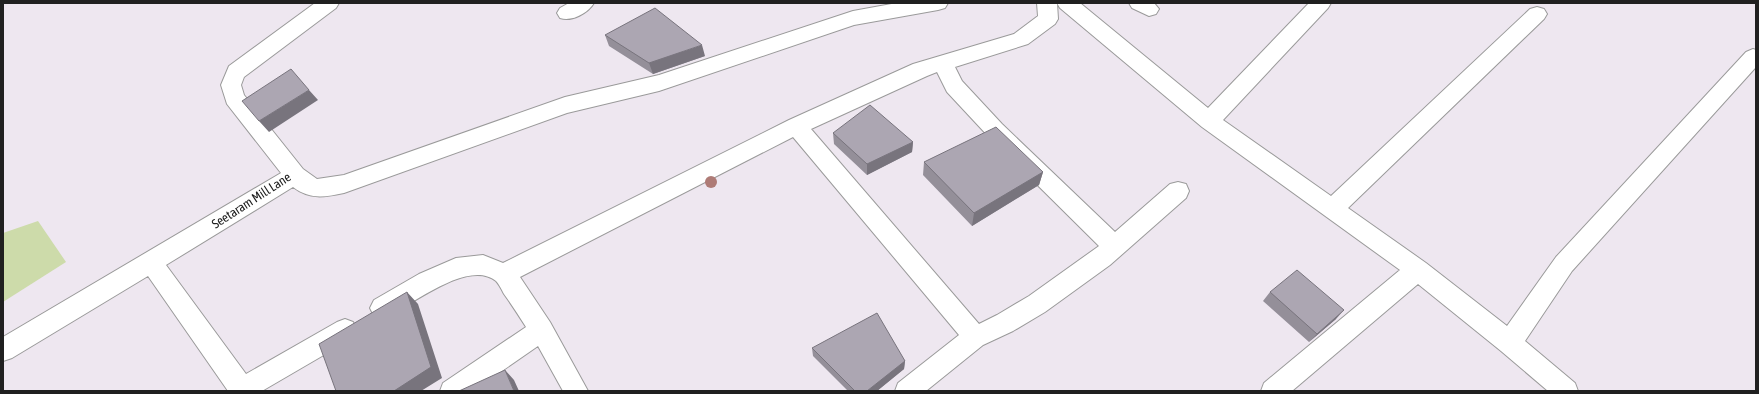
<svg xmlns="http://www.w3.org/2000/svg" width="1759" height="394" viewBox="0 0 1759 394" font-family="'Asap Condensed',sans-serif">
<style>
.water{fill:#cddbaa}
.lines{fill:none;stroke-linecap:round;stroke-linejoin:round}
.minor-casing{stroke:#9a9a9a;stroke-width:2}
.minor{fill:#fff;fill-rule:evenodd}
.tree{fill:#ae7b76}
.wall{fill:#948f99}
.shaded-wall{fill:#78747d}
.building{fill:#aca6b2;stroke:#78747d}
.labels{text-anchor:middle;stroke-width:3;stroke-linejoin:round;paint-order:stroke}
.street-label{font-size:13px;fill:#202020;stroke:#fff}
</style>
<rect width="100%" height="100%" fill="#eee7f0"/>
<path class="water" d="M38 221 66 262 3 302V233Z"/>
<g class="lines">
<g class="minor-casing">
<path id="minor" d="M315 3H339L336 8 244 77 241 85 244 95 303 169 317 179 344 175 565 97 659 75 853 11 897 3H948L945 8 938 10 854 25 659 91 567 113 344 193C325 197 310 200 293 187L166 265 246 374 337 322 345 319 353 322 357 330 353 338 262 391H228L148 276 12 358 3 361V337L281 173 227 104 221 85 229 66Z
M569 3H594C588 13 572 22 560 18L557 13 560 8Z
M1037 3H1057L1058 19 1055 24 1028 44 955 67 962 81 1002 124 1115 232 1170 184 1178 182 1186 184 1189 191 1186 198 1110 265 1045 312 1013 331 983 345 926 391H895L898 383 959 335 793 137 520 277 550 322 588 391H563L538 346 473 391H440L443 383 526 327C519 316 512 305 504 294 502 290 499 284 496 281 467 258 409 308 382 319L374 316 370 308 374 300 419 274 456 258 483 255 503 263 789 120 913 64 1014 34 1038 16ZM937 72 947 92 988 136 1099 246 1029 296 997 315 979 324 811 129 927 76Z
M1057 3H1080L1208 108 1309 3H1331L1328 8 1223 120 1331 196 1530 9 1537 7 1544 9 1547 14 1544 19 1348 208 1426 263 1507 326 1556 257 1746 52 1753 49 1756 50V67L1572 271 1525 341 1575 383 1578 391H1548L1501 351 1418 284 1292 391H1261L1264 383 1400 270 1202 127 1060 8Z
M1129 3H1154L1159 9 1156 14 1149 16 1132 8Z"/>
</g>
<use href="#minor" class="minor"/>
</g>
<circle class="tree" cx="711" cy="182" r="6"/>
<path class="wall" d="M605 35 705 56 653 74 609 46Z
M833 133 913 142 912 152 867 175 834 144Z
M924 162 1043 172 1039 185 972 226 923 175Z
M1270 292 1336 319 1309 342 1263 301Z
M812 348 905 361 904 369 877 391H848L813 356Z"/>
<path class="shaded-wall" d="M702 45 705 56 653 74 649 63Z
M309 90 318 100 269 132 259 121Z
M913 142 912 152 867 175V164Z
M1043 172 1039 185 972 226 974 213Z
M407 292 418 304 442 378 421 391H394Z
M1344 310 1336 319 1309 342 1317 334Z
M905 361 904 369 877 391H867Z
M505 370 514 380 519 391H514Z"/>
<path class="building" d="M655 8 702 45 649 63 605 35Z
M291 69 309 90 259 121 242 101Z
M870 105 913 142 867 164 833 133Z
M996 127 1043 172 974 213 924 162Z
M1297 270 1344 310 1317 334 1270 292Z
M407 292 431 367 394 391H336L319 344Z
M877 313 905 361 867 391H855L812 348Z
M505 370 514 391H459Z"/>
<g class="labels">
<g class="street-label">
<text transform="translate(251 200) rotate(-33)" y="5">Seetaram Mill Lane</text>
</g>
</g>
<rect width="1759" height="394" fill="none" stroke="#202020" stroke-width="8"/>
</svg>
